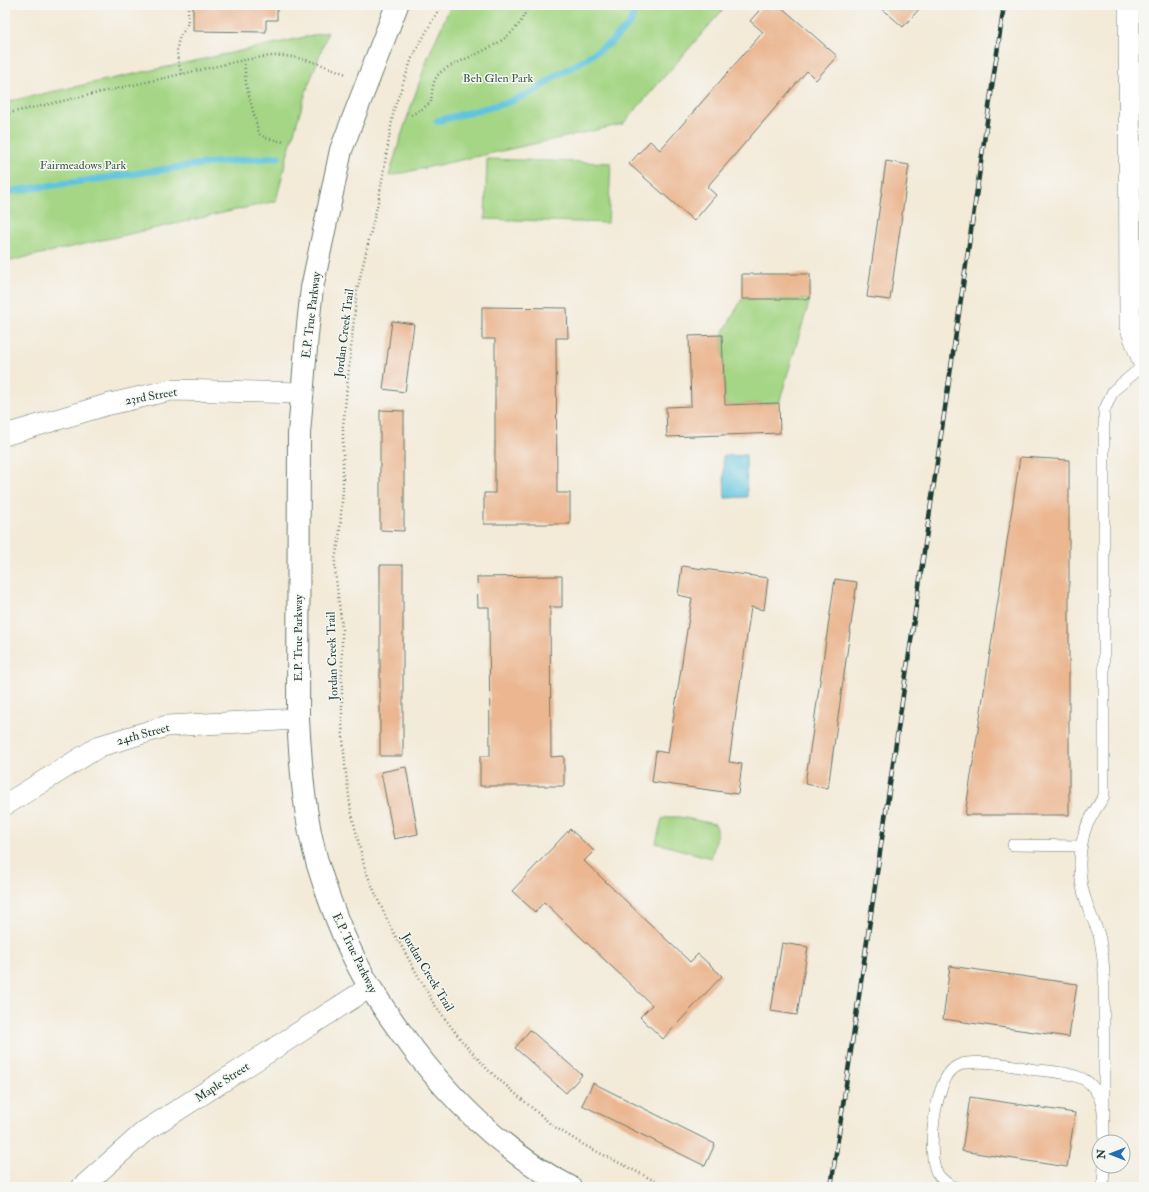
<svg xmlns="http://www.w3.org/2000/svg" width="1149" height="1192" viewBox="0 0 1149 1192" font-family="'IM FELL Double Pica',serif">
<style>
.green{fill:#a5d685;stroke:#628a5c}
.water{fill:#60c4de;stroke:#408089}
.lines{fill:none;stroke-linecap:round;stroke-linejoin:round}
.stream{stroke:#60c4de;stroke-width:7}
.building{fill:#ebb690}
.service-casing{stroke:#697a6d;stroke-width:12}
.minor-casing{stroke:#697a6d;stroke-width:22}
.secondary-casing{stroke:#697a6d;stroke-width:24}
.path{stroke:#697a6d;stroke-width:2.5;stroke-dasharray:1 3;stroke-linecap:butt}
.service{stroke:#fff;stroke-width:11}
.minor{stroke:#fff;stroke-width:21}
.secondary{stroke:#fff;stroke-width:22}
.rail-casing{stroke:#1f3d34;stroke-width:4.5}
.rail{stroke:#f6f6f2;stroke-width:3;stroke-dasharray:9;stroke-linecap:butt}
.labels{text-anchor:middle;stroke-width:3;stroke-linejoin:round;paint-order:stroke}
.park-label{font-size:12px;fill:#3a5c44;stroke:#f6f6f2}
.street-label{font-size:12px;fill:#1f3d34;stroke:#f6f6f2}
</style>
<rect width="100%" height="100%" fill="#f6f6f2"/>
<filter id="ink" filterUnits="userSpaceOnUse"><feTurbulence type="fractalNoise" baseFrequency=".025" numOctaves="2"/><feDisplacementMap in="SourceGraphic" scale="8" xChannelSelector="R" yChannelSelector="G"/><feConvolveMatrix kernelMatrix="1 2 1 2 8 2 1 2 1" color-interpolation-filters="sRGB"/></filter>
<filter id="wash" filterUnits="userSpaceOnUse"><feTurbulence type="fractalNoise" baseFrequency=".012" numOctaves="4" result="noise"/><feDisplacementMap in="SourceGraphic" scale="16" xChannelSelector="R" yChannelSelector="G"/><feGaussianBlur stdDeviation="0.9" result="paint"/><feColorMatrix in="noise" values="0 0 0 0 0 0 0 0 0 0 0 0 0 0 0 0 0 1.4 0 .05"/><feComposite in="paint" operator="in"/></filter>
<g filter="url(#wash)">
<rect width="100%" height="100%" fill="#f3ead8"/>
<path class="green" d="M451 5H727L623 124 389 176 401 136 428 57Z
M328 32 306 92 287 156 276 201 5 262V102Z
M487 159 611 163 608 223 485 219Z
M742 299H810L779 403 725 405 722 335Z
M669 817H679L715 824C721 832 713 849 711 858L656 843 662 819Z"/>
<path class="water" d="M746 455 747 497 725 498 723 456Z"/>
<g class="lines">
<path class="stream" d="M437 121 506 103 537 90 555 76 579 63 610 43 630 24 636 5
M5 192 203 164 278 157"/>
</g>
<g id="blocks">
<path class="building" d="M193 5H277V20H266V32L193 31Z
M764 5H779L837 56 816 80 807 71 707 187 716 195 694 221 629 164 650 141 660 150 763 32 750 21Z
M878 5H919L921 7 903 27Z
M886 161 909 165 890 300 867 297Z
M742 274H810V299H742Z
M482 307 567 308 568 338H556L557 493H570V524H484V493H495V339H482Z
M392 321 414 324 405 392 383 389Z
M722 335 725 405 779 403 780 433 667 437 666 407 691 406 689 336Z
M380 410 404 411V531L380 530Z
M1020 457 1069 460V815H965Z
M380 565H403V756H380Z
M682 566 768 578 764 610 751 607 729 762 742 764 738 794 652 782 656 751 668 753 692 598 678 595Z
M562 576V607H550L551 757 564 756V786H480V756H490L489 607H478L477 577Z
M835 579 857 582 828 788 805 784Z
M406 767 418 834 394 839 381 772Z
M570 829 594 851 584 861 690 962 698 954 722 976 663 1039 640 1017 652 1005 544 902 535 912 512 891Z
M782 943 808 947 797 1015 771 1011Z
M950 966 1077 984 1069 1037 943 1019Z
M530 1030 582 1075 566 1093 515 1048Z
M593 1083 715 1144 705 1166 582 1105Z
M970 1097 1075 1113 1067 1167 962 1151Z"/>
</g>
</g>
<g filter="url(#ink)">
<use href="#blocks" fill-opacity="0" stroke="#697a6d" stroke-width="1"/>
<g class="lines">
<g class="service-casing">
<path id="service" d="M1013 845 1082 846
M1104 1115V972C1103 959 1102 948 1099 935 1096 925 1090 915 1087 904 1079 882 1078 857 1084 834 1086 823 1098 806 1104 796V411L1113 391 1144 365
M955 1187C949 1186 940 1178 937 1173 926 1153 935 1083 953 1069 956 1066 963 1063 967 1063 990 1060 1014 1066 1036 1070 1050 1071 1065 1072 1078 1077 1082 1078 1088 1082 1091 1085 1106 1100 1104 1122 1104 1142
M1103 1187 1104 1166"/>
</g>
<g class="minor-casing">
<path id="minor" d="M1129 5 1130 326 1144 364
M5 435 106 405 171 390 303 393
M5 805 100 746 167 726 298 719
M82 1187 145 1131 370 987"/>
</g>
<g class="secondary-casing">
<path id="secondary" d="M397 5 341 150 312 288 307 335 299 434 298 719C301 768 304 818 318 865 331 907 347 950 370 987 380 1003 391 1019 402 1034 447 1096 502 1152 570 1187"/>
</g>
<path class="path" d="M441 5 412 58 394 109 379 198 357 290 353 328 343 427V489L339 540 335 559V571L342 628V723L345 766 351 811 365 869 379 902 390 926 434 1004 462 1041 488 1070 553 1126 584 1145 667 1187
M244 60 246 84 259 134 266 138 284 142
M182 74C178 63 175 50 179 39 180 35 184 31 186 28 189 21 188 12 188 5
M5 114 244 60C257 58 271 55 284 56 306 58 326 66 346 74
M411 115 422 109 431 102C432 94 432 82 438 75 443 69 452 65 459 62 487 49 519 38 528 5"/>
<use href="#service" class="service"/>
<use href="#minor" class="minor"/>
<use href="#secondary" class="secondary"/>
<g class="rail-casing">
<path id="rail" d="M831 1187 1004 5"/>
</g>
<use href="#rail" class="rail"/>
</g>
</g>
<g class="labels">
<g class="park-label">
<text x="498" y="82">Beh Glen Park</text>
<text x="83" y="169">Fairmeadows Park</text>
</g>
<g class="street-label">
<text transform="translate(311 315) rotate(-83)" y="4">E.P. True Parkway</text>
<text transform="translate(344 333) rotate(-83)" y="4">Jordan Creek Trail</text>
<text transform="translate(151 396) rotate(-10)" y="4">23rd Street</text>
<text transform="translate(298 638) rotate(-90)" y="4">E.P. True Parkway</text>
<text transform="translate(332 656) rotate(-92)" y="4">Jordan Creek Trail</text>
<text transform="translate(143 734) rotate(-15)" y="4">24th Street</text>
<text transform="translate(355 953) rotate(64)" y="4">E.P. True Parkway</text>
<text transform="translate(428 972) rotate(59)" y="4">Jordan Creek Trail</text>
<text transform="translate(222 1082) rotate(-33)" y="4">Maple Street</text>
</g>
</g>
<rect width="1149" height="1192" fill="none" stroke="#f6f6f2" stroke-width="20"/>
<g transform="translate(1111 1154) rotate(270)"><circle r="19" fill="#f6f6f2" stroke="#a0aca6"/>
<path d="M0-3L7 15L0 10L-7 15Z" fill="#1f6fb2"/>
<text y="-6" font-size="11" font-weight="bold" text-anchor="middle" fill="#1f3d34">N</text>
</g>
</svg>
